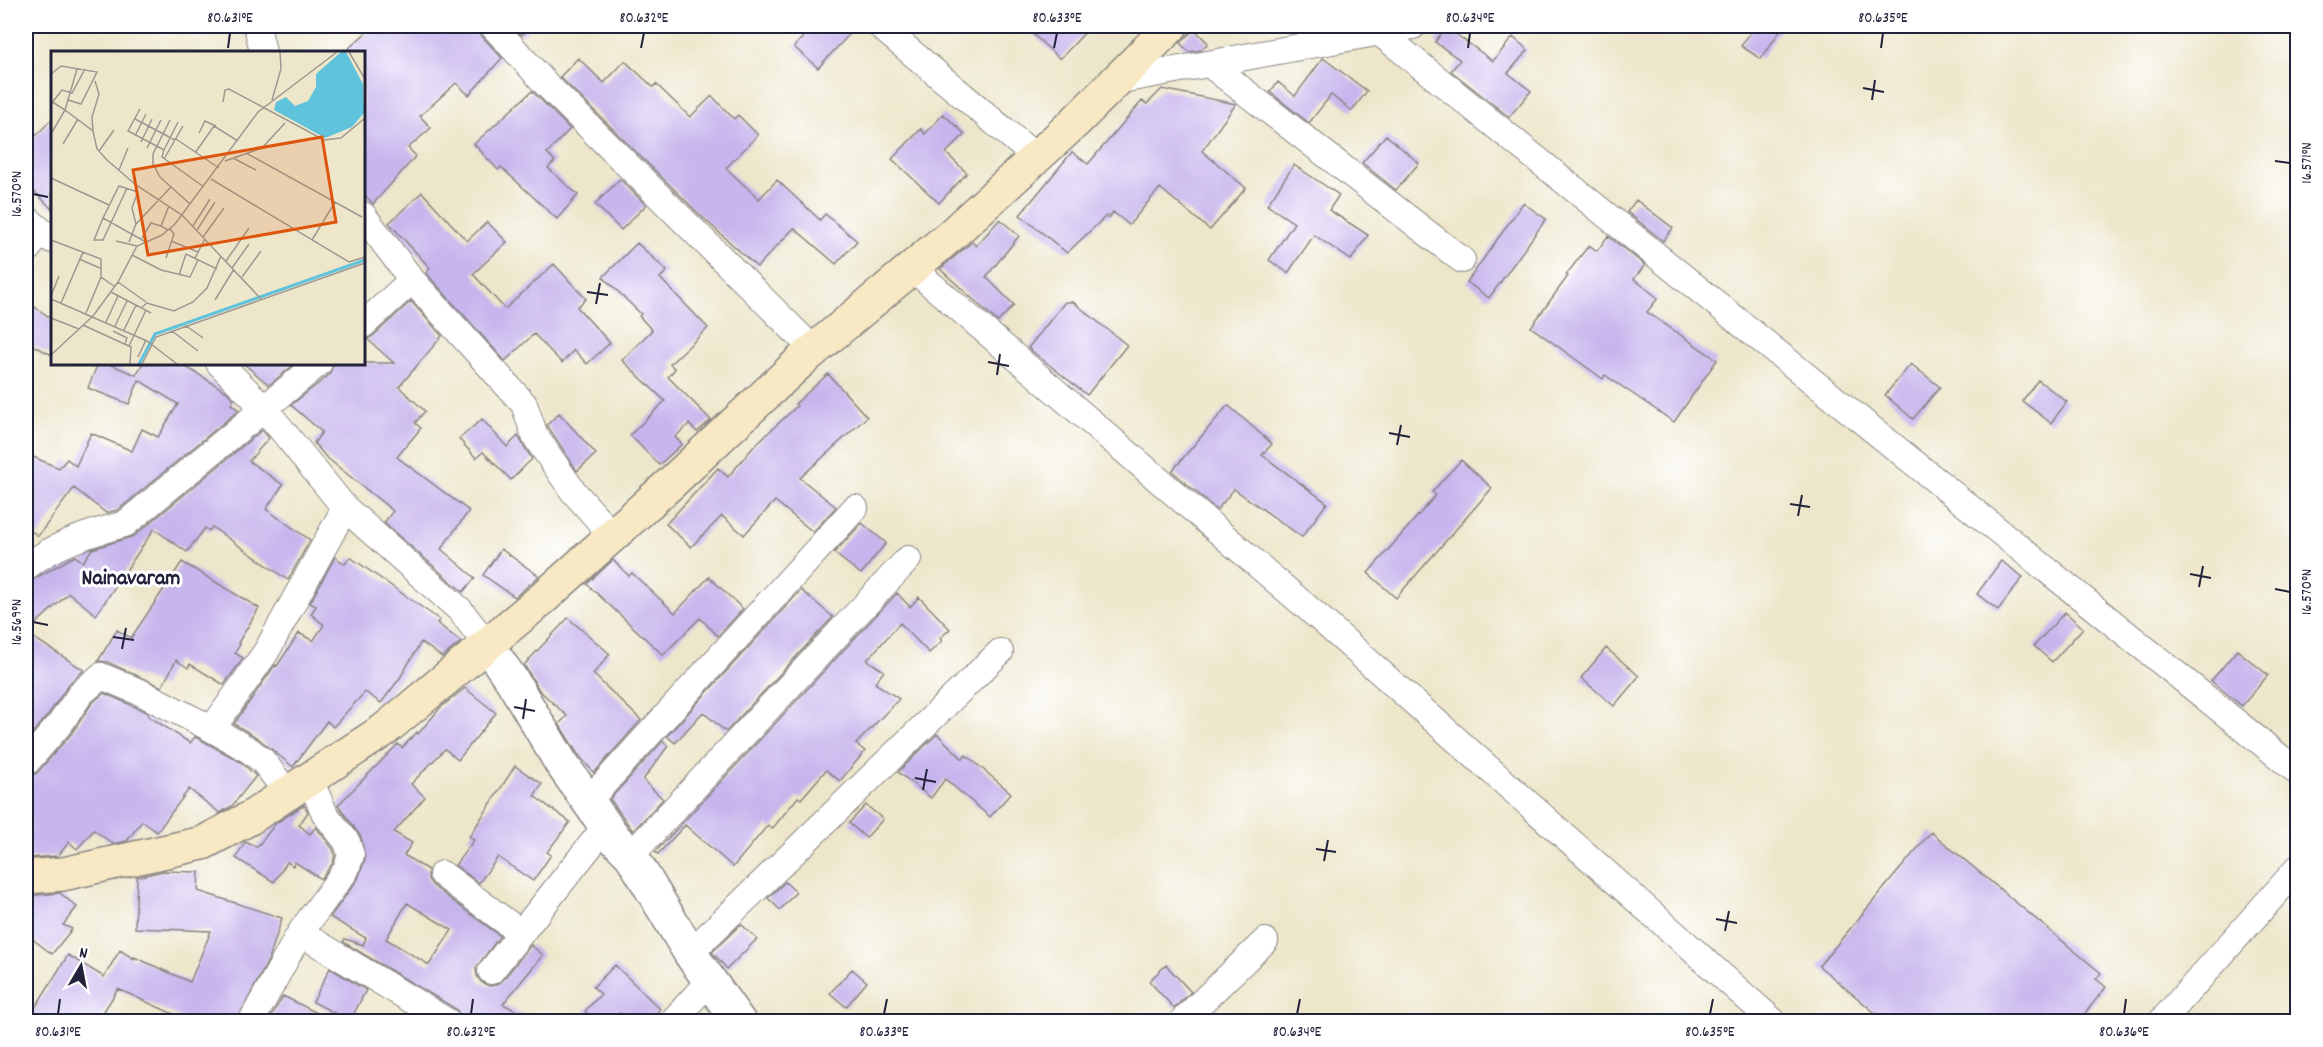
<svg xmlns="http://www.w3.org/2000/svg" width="2323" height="1047" viewBox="0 0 2323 1047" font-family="Dekko,sans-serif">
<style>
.building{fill:#c7b5ed;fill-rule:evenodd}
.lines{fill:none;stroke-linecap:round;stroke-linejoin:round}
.minor-casing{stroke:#888482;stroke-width:28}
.tertiary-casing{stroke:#888482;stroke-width:36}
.secondary-casing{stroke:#888482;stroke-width:36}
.minor{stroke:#fff;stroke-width:26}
.tertiary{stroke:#fff;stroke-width:33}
.secondary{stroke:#f8e8c3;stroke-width:33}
.ticks{fill:none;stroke:#22223b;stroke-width:2}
.labels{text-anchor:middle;stroke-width:6;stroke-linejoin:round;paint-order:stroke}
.quarter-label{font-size:22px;font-weight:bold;fill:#22223b;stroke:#fff}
.inset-river{fill:none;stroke:#5fc3dc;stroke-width:3}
.inset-road{fill:none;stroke:#9c9891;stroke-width:1.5}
.view{fill:#de560e;fill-opacity:0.15;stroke:#de560e;stroke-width:3}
.inset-edge{fill:none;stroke:#22223b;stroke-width:3}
.neatline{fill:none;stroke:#22223b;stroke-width:2}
.ticks-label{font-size:15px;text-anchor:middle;fill:#22223b}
</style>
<rect width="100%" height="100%" fill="#fff"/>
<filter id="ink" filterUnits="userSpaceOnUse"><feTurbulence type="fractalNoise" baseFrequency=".0167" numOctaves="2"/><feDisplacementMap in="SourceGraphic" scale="12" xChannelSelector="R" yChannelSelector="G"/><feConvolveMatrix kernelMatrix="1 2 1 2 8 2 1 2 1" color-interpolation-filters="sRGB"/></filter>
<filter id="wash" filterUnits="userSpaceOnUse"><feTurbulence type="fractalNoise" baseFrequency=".008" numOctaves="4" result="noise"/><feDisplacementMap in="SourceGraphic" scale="24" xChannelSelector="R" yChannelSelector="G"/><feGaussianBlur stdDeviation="1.35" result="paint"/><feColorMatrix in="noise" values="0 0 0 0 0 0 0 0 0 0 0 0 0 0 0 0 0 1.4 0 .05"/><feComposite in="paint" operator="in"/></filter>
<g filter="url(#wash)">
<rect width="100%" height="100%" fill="#ede6ca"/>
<g id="blocks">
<path class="building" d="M373 26H478L482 36 502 58 469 95 456 83 420 116 431 128 408 148 416 156 373 204 363 193V52H345Z
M513 26H533L522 35Z
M813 26H857L818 68 794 47Z
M1024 26H1091L1060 59Z
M1755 26H1783L1761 59 1741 46Z
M1446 27 1493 61 1513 37 1528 50 1508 73 1531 91 1509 117 1451 71 1460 60 1435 42Z
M1194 29 1208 43 1201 50 1189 52 1180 43Z
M578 58 604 83 625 61 653 87 656 84 690 117 712 96 734 119 738 115 758 135 726 168 759 199 777 180 820 220 825 214 857 241 836 264 794 228 757 267 700 215 560 77Z
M1323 58 1367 91 1352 111 1331 95 1309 123 1270 92 1278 82 1295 96Z
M1162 89 1236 104 1202 151 1246 188 1210 230 1160 188 1129 225 1113 212 1109 218 1106 216 1067 253 1020 215 1072 152 1088 164 1142 101 1147 104Z
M532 91 570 129 547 153 555 161 548 168 578 195 557 219 501 167 498 170 474 144Z
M943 114 965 134 946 153 967 173 939 203 892 159 921 129 925 134Z
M52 119V209L26 183V146Z
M1386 135 1419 163 1396 190 1362 163Z
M1294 165 1339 195 1329 210 1368 235 1351 260 1314 235 1288 273 1269 260 1294 223 1267 205Z
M620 179 646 205 621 230 595 204Z
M422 192 467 241 487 222 507 242 473 274 505 309 554 264 586 299 577 307 610 343 587 364 574 350 562 363 534 334 505 361 426 273 430 268 389 223Z
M1636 200 1673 228 1663 241 1627 212Z
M1523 203 1546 219 1489 298 1467 282Z
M1000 219 1019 236 986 277 1014 305 998 322 940 269 972 242 976 246Z
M1608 236 1645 265 1634 279 1658 298 1647 312 1717 360 1674 422 1605 375 1603 379 1531 327 1568 276 1566 275 1589 245 1597 251Z
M637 243 667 271 660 278 708 328 670 364 675 369 668 377 711 420 697 432 689 424 675 437 682 444 659 465 630 435 665 401 622 360 652 330 639 316 641 314 603 277Z
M26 301 52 319V355L26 342Z
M411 301 442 336 399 387 425 411 415 423 421 428 397 457 469 511 441 549 475 578 463 592 384 523 393 511 326 457 314 443 322 432 291 405 329 375 334 363H394L367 339 373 336Z
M1065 302H1073L1127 345 1087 395 1028 348Z
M98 363H107L136 375 143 363H180L227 392 234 399 231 404 239 410 118 510 106 513 74 488 38 536 26 527V454L59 468 67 459 76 466 91 433 132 451 142 429 158 437 178 404 139 380 129 404 88 388Z
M243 363H296L269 385Z
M1911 364 1940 387 1913 419 1885 395Z
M828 374 867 417 800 478 836 507 813 532 775 501 744 535 722 516 691 547 666 524 718 468 728 477 755 445 797 406 795 404Z
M2038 380 2067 402 2051 423 2022 401Z
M1228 405 1272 444 1262 455 1327 503 1302 537 1234 489 1217 510 1172 471Z
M559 413 596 454 577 471 547 425Z
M482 419 507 447 518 436 532 459 511 480 483 452 476 458 459 439Z
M262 430 269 438 249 461 283 485 266 509 310 540 288 580 212 527 209 531 205 528 187 552 154 529 96 615 69 593 26 633 84 670 69 684 48 715 26 741V582L34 579 75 556 83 562 92 549 134 536Z
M1461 460 1492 488 1396 598 1368 573 1436 495 1432 492Z
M862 523 886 543 861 574 834 553Z
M501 549 539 576 515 597 483 575Z
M335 557 345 564 350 557 440 620 437 623 461 642 442 657 421 642 400 678 381 703 365 692 333 727 327 721 293 767 258 738 234 724 275 665 277 666 299 633 313 641 324 625 311 614 316 606 310 603Z
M613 560 629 576 632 573 675 613 709 577 743 609 718 636 700 618 663 655 587 584Z
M2001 561 2023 577 1998 610 1977 594Z
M182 562 259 608 238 643 240 644 235 653 243 658 224 685 190 664 188 668 176 660 162 687 107 662 98 661 117 630 131 638Z
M801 590 833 617 726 732 703 712 675 743 667 736Z
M897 593 910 607 919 597 950 629 940 638 942 641 929 653 900 623 867 660 884 671 875 683 899 699 856 744 865 751 840 781 826 770 801 799 798 797 772 829 768 825 733 867 685 825 658 854 655 852Z
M2065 612 2083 628 2052 662 2034 646Z
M568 618 610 654 593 674 641 720 594 773 577 753 559 724 567 716 539 690 524 665Z
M1606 648 1639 676 1614 706 1581 678Z
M2237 650 2268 675 2242 706 2211 681Z
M465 688 496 713 458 760 445 749 411 784 425 797 394 832 412 843 404 855 428 870V879L433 886 500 936 476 968 477 976 481 982 489 986 496 985 502 981 531 945 543 955 503 1004 537 1022H468L462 1019 456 1009 343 942 345 939 363 945 366 938 330 917 358 879 365 859 361 837 338 805 398 744 402 748 417 732 418 734 440 708ZM407 903 452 930 429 965 386 939Z
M104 693 149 713 148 716 190 743 195 737 205 742 241 762 256 776 232 806 220 813 189 789 157 832 142 821 127 841 113 844 94 830 77 849 69 842 58 856 28 858 26 856V778L37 773 71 734 92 703Z
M937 734 963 759 966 755 1011 793 990 817 945 779 931 798 898 772Z
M663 741 668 746 643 780 663 799 633 831 610 799Z
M515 766 542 784 534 796 570 822 547 852 551 855 533 881 498 857 479 883 455 865 474 840 469 837Z
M304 805 308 812 299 825 310 834 316 827 333 849 335 855 333 863 321 879 295 862 293 866 287 862 274 882 236 858 245 842 257 847 276 823Z
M866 805 883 819 866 838 849 823Z
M1931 832 2101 973 2096 979 2106 987 2078 1022H1886L1819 966Z
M163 871 199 872 198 891 282 918 269 959 236 1022H191L118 989 97 1022H26L68 955 104 977 120 950 134 959V957L190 982 211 931 135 928 137 877Z
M785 882 796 892 780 910 768 898Z
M60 893 77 907 63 925 72 929 52 954 26 934V899L28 896Z
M741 924 757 939 727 969 712 952Z
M615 965 660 1009 648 1022H629L620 1013 612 1022H597L585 1011 601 994 593 987Z
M1166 965 1191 992 1174 1008 1149 981Z
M330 968 366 990 350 1021 313 1002Z
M852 969 867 982 846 1007 830 993Z
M283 996 335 1022H268Z"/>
</g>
</g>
<g filter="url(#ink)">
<use href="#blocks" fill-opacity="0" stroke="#888482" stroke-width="1.5"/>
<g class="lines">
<g class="minor-casing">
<path id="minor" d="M257 26 263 52
M493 26 545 83 814 350
M880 26 1037 158
M1379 32 2298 772
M1209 64 1462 260
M1116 81 1413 26
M363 215 412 280 524 404 535 436 573 491 613 536
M26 218 52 240
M26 251 41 232
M912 268 1317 616 1774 1022
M363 325 412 280
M219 363 264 408 345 508 460 610 487 645
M26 567C55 544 90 533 125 524L319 363
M26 763 60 724 81 693 101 676 142 693 212 729
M288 794 263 761 249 750 212 729 266 652 345 508
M589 800 855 508
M631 855 908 559
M442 874 521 933
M300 933 448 1022
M690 953 1000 652
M491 971 606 826
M251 1022 300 933 346 870 351 855 347 842 325 814 310 780
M672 1022 710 980
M1181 1022 1265 941
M2161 1022 2298 868"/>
</g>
<g class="tertiary-casing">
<path id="tertiary" d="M487 645 513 682 561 763 615 839 631 855 690 953 739 1022"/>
</g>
<g class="secondary-casing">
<path id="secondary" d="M26 877 63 874 203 843 250 818 384 730 542 599 671 483 801 361 950 236 1074 123 1171 26"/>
</g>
<use href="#minor" class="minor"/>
<use href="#tertiary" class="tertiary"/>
<use href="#secondary" class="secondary"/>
</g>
</g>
<path class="ticks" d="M228 48 230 33M641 48 644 33M1054 48 1057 33M1468 48 1470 33M1881 48 1883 33M1863 88 1884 92M1872 100 1875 80M2275 161 2290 163M33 194 48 197M587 292 608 295M596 304 600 283M988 362 1009 366M997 375 1000 354M1389 433 1410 437M1397 445 1401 425M1790 504 1810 507M1798 516 1802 495M2190 574 2211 578M2199 587 2203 566M2275 589 2290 592M33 622 48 625M113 637 134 640M122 649 126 628M514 707 535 711M523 719 526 699M915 778 936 782M923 790 927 769M1316 849 1336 852M1324 861 1328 840M1716 919 1737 923M1725 931 1729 911M58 1014 60 999M471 1014 473 999M884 1014 887 999M1297 1014 1300 999M1710 1014 1713 999M2124 1014 2126 999"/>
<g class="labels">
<g class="quarter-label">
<text x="131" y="584">Nainavaram</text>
</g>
</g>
<g transform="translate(51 51)">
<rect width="314" height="314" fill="#ede6ca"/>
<path d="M290 1H295L312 33 313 62 301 76 274 87 223 59 225 51 235 46 244 55 257 50 265 36V23Z" fill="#5fc3dc"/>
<path class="inset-river" d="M88 313 104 283 314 209"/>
<path class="inset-road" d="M298 1 314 28M26 18 14 59 42 80 46 98 56 109 85 134 131 164 210 248M0 23 10 15 46 21 30 53 17 49M221 49 230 18 229 1M172 51 174 39 178 38 273 89 290 87 314 67M0 53 11 39 21 42 34 18M89 58 77 80 113 99 111 106 153 136M84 68 124 89M119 69 102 103V113L109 126 139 153M42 80 41 66 48 43 44 30M148 82 154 70 165 75M0 83 14 59 0 50M84 85 95 63M125 88 168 117M90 91 101 68M12 93 27 68M96 97 110 69M113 99 127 71M48 100 63 79M144 102 163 75 187 90M195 102 311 166M182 107 205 119M113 108 132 75M174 110 211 97 234 72M68 119 77 97M0 127 58 154M160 128 298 211 314 206M87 141 68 135 52 167 93 190M52 167 43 189H52L76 137M85 173 81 157 87 140M142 175 159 148M117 179 110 175 118 155M146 179 164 151M152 186 173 157M91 187 100 172 110 175M0 189 50 208V226L63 235M261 189 284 151M65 190 86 195M120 190 147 201M78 191 85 173 120 136M81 204 110 219 139 226 147 209M115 207 123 183 119 178M144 207 154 188M28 208 49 217M175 210 198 177M181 217 198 193M128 224 135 203 166 218M191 226 210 200M67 231 95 251M60 241 100 262M0 245 8 225M0 248 96 290 126 313M164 249 183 218M10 252 32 201M90 257 96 252 123 260 142 251 156 237 170 205M35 262 50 226M0 267 28 278M55 271 67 245M32 274 80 296 79 313M134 274 152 287M64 275 76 250M73 279 85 254M62 280 76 287 74 293M121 280 147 300M78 295 95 259M0 304 42 265 67 231 86 195 111 184 124 173 207 61 286 1M87 306 95 289M91 313 105 286 314 212"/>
<path class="view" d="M271 86 285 171 97 204 82 119Z"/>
<rect width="314" height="314" class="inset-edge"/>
</g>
<rect width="2323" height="1047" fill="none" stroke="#fff" stroke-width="66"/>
<g transform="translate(81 966) rotate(10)" stroke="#ffffff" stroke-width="4.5" paint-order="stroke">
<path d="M0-4.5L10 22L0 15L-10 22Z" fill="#22223b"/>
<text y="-9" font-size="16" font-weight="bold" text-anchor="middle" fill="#22223b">N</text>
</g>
<rect x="33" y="33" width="2257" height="981" class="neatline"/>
<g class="ticks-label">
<text x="230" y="22">80.631°E</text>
<text x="644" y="22">80.632°E</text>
<text x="1057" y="22">80.633°E</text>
<text x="1470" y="22">80.634°E</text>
<text x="1883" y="22">80.635°E</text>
<text transform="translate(2306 163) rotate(-90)" y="5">16.571°N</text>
<text transform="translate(16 194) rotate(-90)" y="5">16.570°N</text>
<text transform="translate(2306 592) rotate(-90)" y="5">16.570°N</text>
<text transform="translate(16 622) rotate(-90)" y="5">16.569°N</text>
<text x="58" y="1036">80.631°E</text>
<text x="471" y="1036">80.632°E</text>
<text x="884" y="1036">80.633°E</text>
<text x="1297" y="1036">80.634°E</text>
<text x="1710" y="1036">80.635°E</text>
<text x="2124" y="1036">80.636°E</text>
</g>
</svg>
